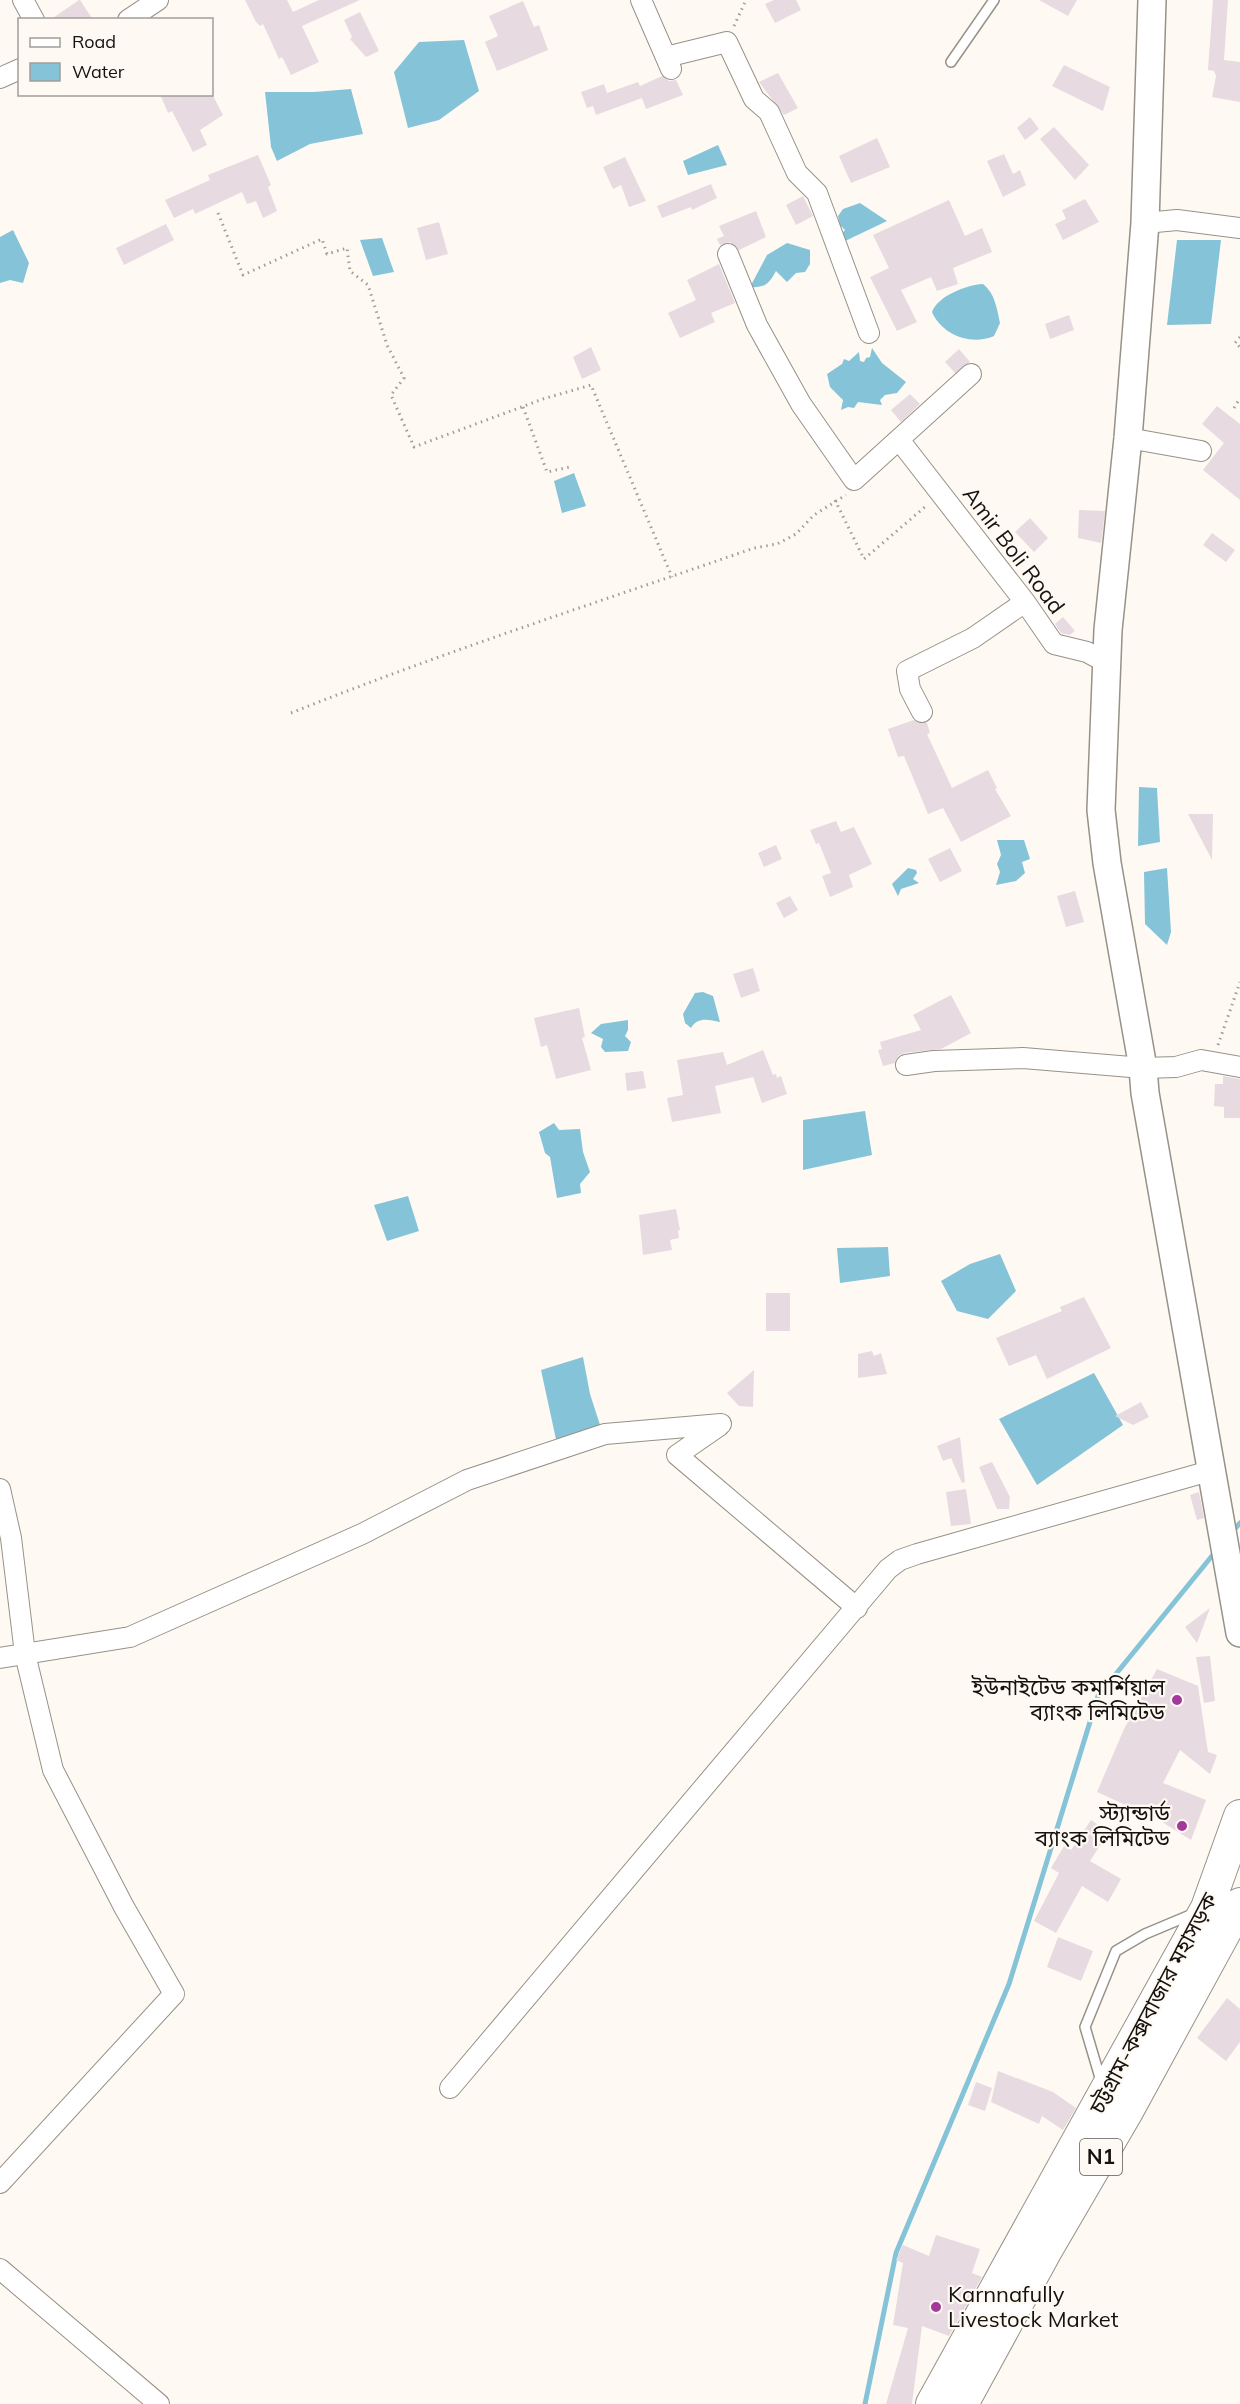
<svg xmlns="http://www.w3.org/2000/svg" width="1240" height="2404" viewBox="0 0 1240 2404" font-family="Mulish,'Noto Sans Bengali',sans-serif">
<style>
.water{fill:#85c3d8}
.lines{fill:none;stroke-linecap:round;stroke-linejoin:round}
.stream{stroke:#85c3d8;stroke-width:5}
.building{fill:#e7dae1}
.service-casing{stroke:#979187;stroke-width:12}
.minor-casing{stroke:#979187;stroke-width:22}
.secondary-casing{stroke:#979187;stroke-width:30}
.trunk-casing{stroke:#979187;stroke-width:34}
.path{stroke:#a09d97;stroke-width:3;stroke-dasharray:1.5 4.5;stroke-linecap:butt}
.service{stroke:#fff;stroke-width:9}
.minor{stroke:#fff;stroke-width:20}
.secondary{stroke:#fff;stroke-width:27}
.trunk{stroke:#fff;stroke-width:32}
.poi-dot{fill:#a2399b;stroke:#fefaf3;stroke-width:2}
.labels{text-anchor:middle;stroke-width:4.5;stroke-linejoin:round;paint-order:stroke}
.shield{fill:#fefaf3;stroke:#5b5853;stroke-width:1.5}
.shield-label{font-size:21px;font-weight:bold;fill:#15120f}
.street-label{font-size:22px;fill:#15120f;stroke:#fefaf3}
.poi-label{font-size:22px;fill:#15120f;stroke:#fefaf3;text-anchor:end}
</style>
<rect width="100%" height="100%" fill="#fefaf3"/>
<path class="water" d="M464 40 479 91 439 120 408 128 394 72 419 42Z
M351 89 363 134 310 144 277 161 271 147 265 92H314Z
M718 145 727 165 688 175 683 161Z
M860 203 887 221 843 242 841 235 845 230 840 225 838 216 843 209Z
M13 230 29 263 23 283 10 280 0 283V237Z
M382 238 394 272 373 276 360 240Z
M1177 240H1221L1211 324 1167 325Z
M787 243 810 250V264L805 272 796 273 787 282 776 271C769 284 765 288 750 287L767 255Z
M983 284C995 293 997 309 1000 323L994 336C971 346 942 335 932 312 938 296 966 285 983 284Z
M872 348 882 363 906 382 897 393 885 395 880 400 882 405 858 402 854 408 848 407 841 410 843 400 830 387 827 374 842 364 844 359 849 361 859 352 860 361 864 362 866 358 870 357Z
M574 473 586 506 562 513 554 481Z
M1139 787 1157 788 1160 842 1138 846Z
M997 840H1024L1030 859 1022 862 1025 873 1016 881 996 885 1000 872 997 864 1001 855Z
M908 868 916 870 917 873 913 879 919 883 901 889 898 896 892 884Z
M1167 868 1171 932 1167 945 1145 924 1144 872Z
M703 992 713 996 720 1022C709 1020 698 1016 691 1028L685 1023 683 1014 695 993Z
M628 1020V1030L625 1036 631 1042 628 1051 605 1052 601 1047 603 1039 591 1033 601 1024Z
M865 1111 872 1155 803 1170V1120Z
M554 1123 559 1130 580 1129 583 1152 590 1172 580 1184 581 1193 557 1198 550 1157 545 1153 539 1132Z
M408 1196 419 1231 387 1241 374 1205Z
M888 1247 890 1276 840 1283 837 1248Z
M1000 1254 1016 1291 988 1319 957 1311 941 1281 970 1264Z
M583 1357 590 1394 601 1428 557 1444 541 1370Z
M1094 1373 1123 1425 1037 1485 999 1419Z"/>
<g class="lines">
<path class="stream" d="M1232 1532 1240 1523
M865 2404 896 2253 1009 1984 1098 1696 1216 1551"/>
</g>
<path class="building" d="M80 0 93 20H50L79 0Z
M245 0H287L293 12 319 0H360L302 26 319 62 291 75 282 57 279 59 263 24 260 26 256 22Z
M774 0H796L801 10 775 23 765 4Z
M1039 0H1077L1068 16Z
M1213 0H1228L1224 60 1240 62V102L1212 97 1216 76 1214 71 1208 70Z
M523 1 534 27 539 25 548 50 497 71 485 42 498 36 489 16Z
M360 12 379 51 366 57 350 39 352 37 344 20Z
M1064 65 1110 87 1103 111 1052 86Z
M778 73 798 108 784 115 759 82Z
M662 76 669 81 676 80 683 95 646 109 642 98 596 115 593 106 587 108 581 92 604 84 607 93 638 82 640 86Z
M160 94H212L223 115 200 130 207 145 193 152 172 111 168 113Z
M1030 117 1039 129 1025 140 1017 128Z
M1054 127 1089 165 1075 180 1040 139Z
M877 138 890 167 851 183 839 156Z
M1004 154 1013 174 1020 170 1026 185 1003 197 987 161Z
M258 155 271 185 268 187 277 211 263 218 256 201 247 204 242 192 195 214 193 209 174 218 165 200 210 180 208 175Z
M625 157 646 201 629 207 621 185 613 189 603 167Z
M711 184 717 198 692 210 691 207 662 218 657 206Z
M803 196 813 216 796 225 786 205Z
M1085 199 1099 222 1063 240 1055 224 1066 219 1062 210Z
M949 200 965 236 982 228 992 252 953 268 958 284 937 291 931 277 901 290 917 322 897 331 870 277 889 268 873 235Z
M756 211 766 237 739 250 730 242 720 245 717 239 724 236 719 226Z
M439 222 448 254 426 260 417 228Z
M166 224 174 240 124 265 116 248Z
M719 264 735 303 711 313 715 322 680 338 668 313 696 300 687 280Z
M1069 315 1074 330 1050 339 1045 324Z
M591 347 601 370 582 379 573 357Z
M959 349 970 362 955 373 945 362Z
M910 394 920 404 901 422 891 410Z
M1217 406 1240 424V500L1203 470 1224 443 1202 424Z
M1079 510 1105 511 1101 543 1078 538Z
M1030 518 1048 538 1034 552 1015 532Z
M1212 533 1235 550 1226 562 1203 545Z
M1063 617 1075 631 1070 635 1061 633 1055 624Z
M914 720 927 723 930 733 927 734 952 788 988 770 997 788 995 789 1011 816 961 842 943 808 928 814 904 756 898 757 888 729Z
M1188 814H1213L1212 860Z
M836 821 841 832 854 827 872 864 849 875 853 887 830 897 822 876 831 873 819 843 816 844 810 830Z
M776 845 782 859 764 867 758 853Z
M950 848 962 871 940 882 928 859Z
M1075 891 1084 922 1066 927 1057 896Z
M790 896 798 910 784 918 776 903Z
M753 968 760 991 741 998 733 974Z
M951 995 971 1033 941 1049 904 1053 898 1056 895 1063 883 1066 878 1050 882 1049 880 1042 921 1030 913 1015Z
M579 1008 585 1037 582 1038 591 1070 556 1079 547 1045 541 1047 534 1018Z
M763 1050 773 1075 776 1074 777 1078 781 1076 787 1094 762 1103 753 1077 715 1086 721 1113 672 1122 667 1098 683 1095 677 1060 723 1052 727 1065Z
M643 1071 646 1088 627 1091 625 1073Z
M1223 1076 1240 1079V1118H1224V1107L1214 1106 1215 1084H1223Z
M676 1209 680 1230 678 1231 679 1238 670 1240 672 1250 643 1255 639 1215Z
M766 1293H790V1331H766Z
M1084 1297 1111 1348 1047 1379 1036 1355 1009 1366 996 1338 1062 1311 1060 1307Z
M872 1351 874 1356 881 1353 887 1374 858 1378V1354Z
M754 1370 753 1407 739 1406 727 1393Z
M1141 1402 1149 1417 1133 1425 1115 1416Z
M960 1437 965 1482 962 1483 951 1458 943 1461 937 1446Z
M992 1462 1010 1497 1009 1509H997L979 1467Z
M966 1489 971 1524 951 1526 946 1492Z
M1199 1492 1204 1518 1197 1520 1190 1495Z
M1210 1608 1197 1643 1185 1627Z
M1210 1656 1215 1701 1204 1703 1196 1657Z
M1157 1669 1198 1686 1208 1752 1217 1755 1210 1774 1180 1750 1163 1783 1206 1800 1191 1840 1144 1811 1143 1813 1097 1792 1124 1729Z
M1091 1820 1109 1832 1090 1861 1121 1879 1108 1902 1082 1886 1056 1933 1034 1921 1059 1873 1051 1868 1064 1846 1071 1850Z
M1058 1937 1093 1951 1081 1981 1047 1967Z
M1227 1998 1240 2009V2042L1226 2061 1197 2038Z
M998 2071 1053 2092 1076 2108 1063 2130 1042 2116 1039 2124 991 2102Z
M976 2082 992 2088 985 2111 968 2105Z
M936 2235 980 2249 972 2273 982 2277 949 2336 922 2326 912 2404H886L908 2328 893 2325 903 2263 896 2260 903 2245 929 2256Z"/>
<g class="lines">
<g class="service-casing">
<path id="service" d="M951 62 994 0
M1101 2081 1085 2027 1116 1951 1145 1934 1195 1913"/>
</g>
<g class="minor-casing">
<path id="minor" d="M23 0 34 20
M641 0 671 69
M128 20 158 0
M666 57 727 42 754 99 769 112 797 173 817 193 869 333
M0 78 20 69
M1145 223 1177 220 1240 228
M728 254 757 325 801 404 854 480 971 374
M1128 438 1201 451
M900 441 1025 602 1054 644 1087 652 1107 663
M922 712 910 689 907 671 973 638 1025 602
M906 1065 934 1061 1023 1058 1143 1068 1176 1067 1201 1060 1240 1067
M719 1426 677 1455 857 1608
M0 1489 11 1538 25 1654 53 1770 124 1907 174 1994 0 2183
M0 1658 130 1637 362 1534 467 1480 605 1434 721 1424
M450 2088 888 1569 900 1560 917 1554 1213 1470
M0 2269 159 2404"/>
</g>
<g class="secondary-casing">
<path id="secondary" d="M1152 0 1145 223 1128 438 1108 630 1101 810 1107 863 1143 1068 1145 1093 1240 1633"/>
</g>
<g class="trunk-casing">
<path id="trunk" d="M932 2404 1207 1908 1240 1816
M962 2404 1045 2252 1126 2113 1240 1904"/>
</g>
<path class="path" d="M734 26 746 0
M218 213 243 275 322 239 327 254 347 248 350 271 368 285 387 345 404 378 391 395 414 447 543 399 591 385 672 577
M1240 337 1235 343 1240 347
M523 407 547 472 570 467
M1234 408 1240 398
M835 500 864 559 926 506
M291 713C443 652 599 602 754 548L777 544 796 534 814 515 846 495
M1218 1045 1240 982"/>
<use href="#service" class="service"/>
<use href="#minor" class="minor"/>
<use href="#secondary" class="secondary"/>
<use href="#trunk" class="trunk"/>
</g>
<g class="poi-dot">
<circle cx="1177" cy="1700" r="6"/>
<circle cx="1182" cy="1826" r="6"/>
<circle cx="936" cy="2307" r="6"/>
</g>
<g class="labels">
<rect class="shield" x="1080" y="2139" width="42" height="36" rx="4.5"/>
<g class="shield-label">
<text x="1101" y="2164">N1</text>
</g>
<g class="street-label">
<text transform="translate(1014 550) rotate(53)" y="8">Amir Boli Road</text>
<text transform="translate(1153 2003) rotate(-62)" y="8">চট্টগ্রাম-কক্সবাজার মহাসড়ক</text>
</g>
<g class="poi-label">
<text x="1165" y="1695">ইউনাইটেড কমার্শিয়াল<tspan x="1165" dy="25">ব্যাংক লিমিটেড</tspan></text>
<text x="1170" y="1821">স্ট্যান্ডার্ড<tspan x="1170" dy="25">ব্যাংক লিমিটেড</tspan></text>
<text x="948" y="2302" text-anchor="start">Karnnafully<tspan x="948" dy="25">Livestock Market</tspan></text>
</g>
</g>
<rect x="18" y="18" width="195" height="78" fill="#fefaf3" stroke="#a19d98" stroke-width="1.5"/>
<rect x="30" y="38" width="30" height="9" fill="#ffffff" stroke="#a19d98" stroke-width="1.5"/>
<text x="72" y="48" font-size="18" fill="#15120f">Road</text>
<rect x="30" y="63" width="30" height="18" fill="#85c3d8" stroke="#a19d98" stroke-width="1.5"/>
<text x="72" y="78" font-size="18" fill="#15120f">Water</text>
</svg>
